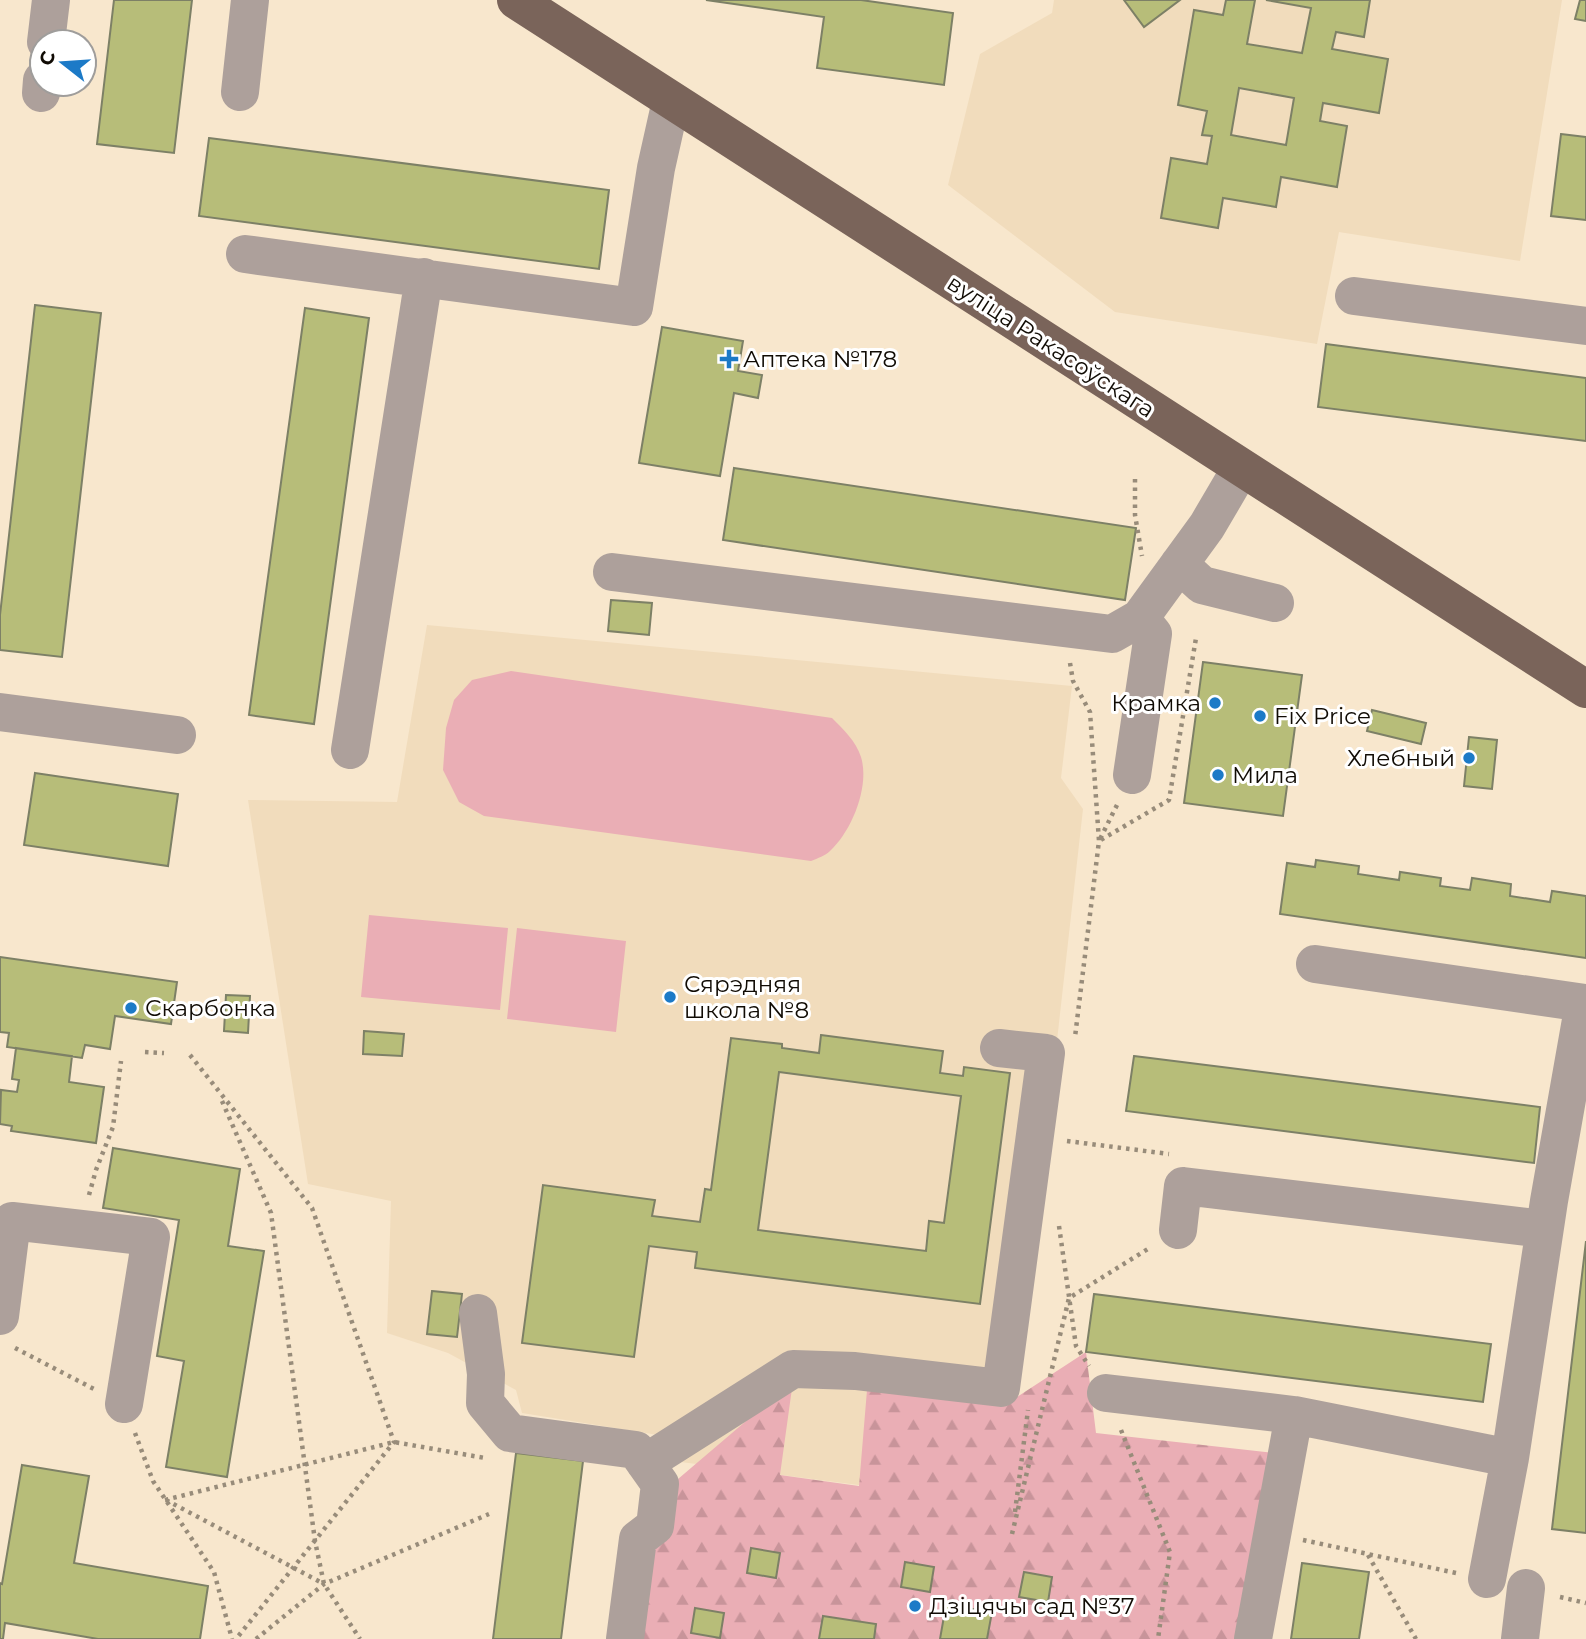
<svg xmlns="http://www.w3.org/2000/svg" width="1586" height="1639" viewBox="0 0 1586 1639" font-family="Montserrat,sans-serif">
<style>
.built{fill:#f1dcbc}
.forest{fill:url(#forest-firs)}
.garden{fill:#eaaeb5}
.building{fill:#b7bd79;stroke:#7d8066;stroke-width:2;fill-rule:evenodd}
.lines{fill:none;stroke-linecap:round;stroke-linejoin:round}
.path{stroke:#988c7a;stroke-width:4.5;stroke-dasharray:3.5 5;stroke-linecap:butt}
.minor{stroke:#ada09b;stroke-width:38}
.major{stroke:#7a645a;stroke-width:38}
.poi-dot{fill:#1c7ac7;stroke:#fff;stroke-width:2.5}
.labels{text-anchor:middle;stroke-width:6;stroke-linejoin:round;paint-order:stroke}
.street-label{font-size:23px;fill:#100b04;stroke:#fff}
.poi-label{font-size:23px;fill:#100b04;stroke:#fff;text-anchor:start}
</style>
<defs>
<pattern id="forest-firs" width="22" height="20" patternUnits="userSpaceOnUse" patternTransform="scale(1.75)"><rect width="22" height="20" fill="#eaaeb5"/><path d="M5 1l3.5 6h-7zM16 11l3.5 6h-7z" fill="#c8949a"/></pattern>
</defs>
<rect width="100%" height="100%" fill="#f8e7cd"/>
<path class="built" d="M1054 0H1562L1520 261 1339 232 1317 344 1115 312 948 185 980 54 1052 13Z
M427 625 1072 686 1061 778 1083 809 1005 1504 673 1461 658 1435 522 1413 516 1390 448 1353 387 1333 391 1201 308 1184 248 800 397 802Z"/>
<path class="forest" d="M1086 1352 1096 1433 1274 1453 1239 1639H629L644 1508 793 1381 780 1475 859 1486 867 1390 1017 1397Z"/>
<path class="garden" d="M511 671 832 718C843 729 856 741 861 757 870 786 852 831 830 851 825 856 818 858 811 861L484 816 459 802 443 770 446 728 454 700 472 680Z
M369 915 508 928 500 1010 361 997Z
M517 928 626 941 616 1032 507 1019Z"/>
<path class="building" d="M114 0H192L174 153 97 144Z
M706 0H861L953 13 944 85 817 68 824 17Z
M1124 0H1180L1144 27Z
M1226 0H1255L1247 44 1302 53 1311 8 1266 0H1370L1364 37 1336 32 1332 49 1388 59 1379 113 1323 103 1320 121 1347 126 1337 187 1281 177 1276 207 1223 198 1218 228 1161 218 1171 158 1207 164 1212 136 1202 135 1207 111 1178 105 1194 10 1223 15ZM1239 88 1294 98 1286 145 1231 135Z
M1580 0H1586V21L1575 19Z
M1561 134 1586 137V220L1551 216Z
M209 138 609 190 599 269 199 216Z
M35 305 101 313 62 657 0 650V615Z
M305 308 369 318 314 724 249 715Z
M662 327 743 341 738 371 762 375 758 398 734 393 720 476 639 463Z
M1326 344 1586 378V441L1318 407Z
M734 468 1136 528 1125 600 723 540Z
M611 600 652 603 649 635 608 631Z
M1203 662 1302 675 1283 816 1184 803Z
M1372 710 1426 723 1421 744 1367 731Z
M1469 737 1497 740 1492 789 1464 786Z
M35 773 178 794 168 866 24 845Z
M1316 860 1359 866 1358 874 1399 880 1400 872 1441 878 1440 886 1470 890 1472 878 1511 884 1510 896 1550 902 1552 891 1586 896V958L1280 914 1287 863 1315 867Z
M0 957 177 982 171 1024 115 1016 110 1049 85 1045 82 1058 7 1047 9 1033 0 1032Z
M226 995 250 996 248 1033 224 1031Z
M364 1031 404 1034 402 1056 363 1054Z
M821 1035 943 1051 940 1073 963 1076 964 1067 1010 1073 980 1304 695 1268 697 1252 649 1246 634 1357 522 1343 543 1185 655 1200 652 1216 700 1222 705 1189 711 1190 731 1038 782 1044V1048L819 1053ZM779 1072 961 1096 944 1223 929 1221 926 1251 758 1230Z
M16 1048 72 1056 69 1082 104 1087 96 1143 11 1131 12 1126 0 1124 1 1090 17 1092 19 1080 12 1079Z
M1134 1056 1540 1107 1534 1163 1126 1111Z
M113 1148 240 1169 228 1246 264 1251 227 1477 166 1467 184 1361 157 1356 179 1220 103 1208Z
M1586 1241V1533L1552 1529Z
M432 1291 462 1294 457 1337 427 1334Z
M1094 1294 1491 1344 1483 1402 1086 1352Z
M516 1453 583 1461 561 1639H493Z
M22 1465 89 1476 74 1563 208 1586 200 1639H98L5 1623 3 1639H0V1583L2 1584Z
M751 1548 780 1553 776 1578 747 1573Z
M905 1562 934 1567 930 1592 901 1587Z
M1302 1563 1369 1572 1359 1639H1291Z
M1024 1572 1052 1577 1048 1602 1019 1597Z
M946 1605 992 1612 987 1639H940Z
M695 1608 724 1613 720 1638 691 1633Z
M823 1616 876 1624 874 1639H819Z"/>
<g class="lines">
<path class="path" d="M1135 479V515L1142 556
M1070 663 1073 681 1090 712 1099 841 1075 1037
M1117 805 1099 841 1169 800 1196 638
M145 1052 164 1053
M190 1055 312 1208 394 1442 236 1639
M222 1101 271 1213 315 1541 324 1584 360 1639
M1067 1141 1169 1154
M89 1195 96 1170 113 1127 121 1061
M1059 1226 1076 1346 1089 1366
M15 1348 94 1389
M1121 1430 1170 1552 1158 1639
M135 1433 153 1481 214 1572 232 1639
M165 1500 394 1442 485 1458
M166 1500 324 1584
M1015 1512 1028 1410
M1012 1534 1069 1298 1151 1247
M1303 1540 1456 1573
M1368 1555 1416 1639
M1560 1597 1586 1603
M256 1639 324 1584 489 1514"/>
<path class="minor" d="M46 42 51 0
M240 92 250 0
M41 93 42 80
M245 254 634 307 656 168 671 101
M1354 296 1586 326
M1179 564 1202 585 1275 603
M612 572 1112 634 1140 618 1207 526 1241 468
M0 712 177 735
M350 750 424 277
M1132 775 1153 634 1140 618
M1315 964 1584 1003
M1178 1230 1183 1186 1544 1229
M478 1313 486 1374 485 1403 510 1433 636 1450 660 1484 655 1526 638 1539 625 1639
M0 1316 12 1221 151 1237 124 1404
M1106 1393 1294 1415
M645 1463 793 1369 855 1371 1001 1388 1046 1053 999 1048
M1487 1579 1510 1458
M1253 1639 1294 1415 1510 1458 1549 1201 1584 1003H1586
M1520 1639 1526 1588"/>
<path class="major" d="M516 0 1586 689"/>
</g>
<g class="poi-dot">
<path d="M725.5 348.5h7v7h7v7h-7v7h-7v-7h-7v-7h7z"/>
<circle cx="1215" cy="703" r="7"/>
<circle cx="1260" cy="716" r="7"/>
<circle cx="1469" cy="758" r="7"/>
<circle cx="1218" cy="775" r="7"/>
<circle cx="670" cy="997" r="7"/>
<circle cx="131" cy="1008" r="7"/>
<circle cx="915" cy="1606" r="7"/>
</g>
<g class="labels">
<g class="street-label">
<text transform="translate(1051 346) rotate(33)" y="8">вуліца Ракасоўскага</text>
</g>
<g class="poi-label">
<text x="743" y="367">Аптека №178</text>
<text x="1201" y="711" text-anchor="end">Крамка</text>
<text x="1274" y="724">Fix Price</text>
<text x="1455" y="766" text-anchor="end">Хлебный</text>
<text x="1232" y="783">Мила</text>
<text x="684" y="992">Сярэдняя<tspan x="684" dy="26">школа №8</tspan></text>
<text x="145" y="1016">Скарбонка</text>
<text x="929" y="1614">Дзіцячы сад №37</text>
</g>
</g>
<g transform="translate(63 63) rotate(287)"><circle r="33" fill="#ffffff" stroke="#9f9d9b" stroke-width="2"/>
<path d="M0-5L12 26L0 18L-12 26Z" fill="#1c7ac7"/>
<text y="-10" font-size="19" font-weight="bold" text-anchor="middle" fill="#100b04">С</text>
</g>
</svg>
